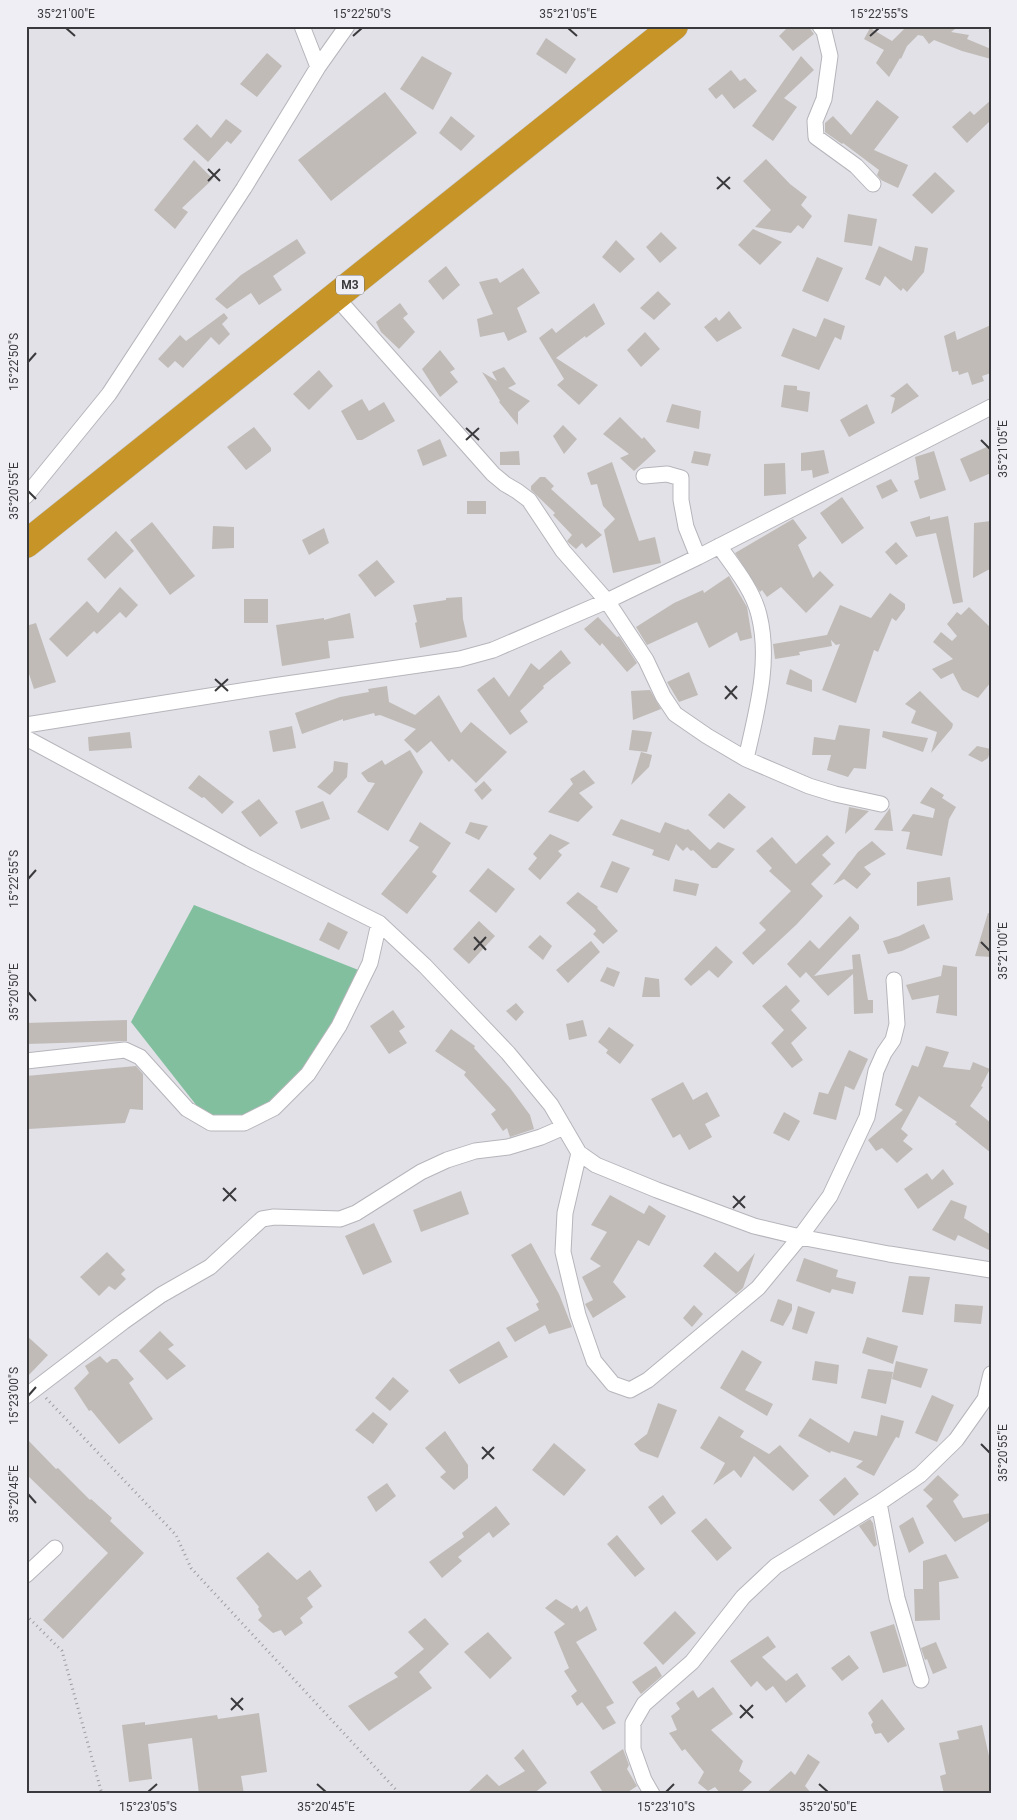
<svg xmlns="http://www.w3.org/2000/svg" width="1017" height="1820" viewBox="0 0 1017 1820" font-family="Roboto,sans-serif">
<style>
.green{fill:#82bf9e}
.building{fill:#c0bbb7}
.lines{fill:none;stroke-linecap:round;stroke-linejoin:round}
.street-casing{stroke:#b6b5bb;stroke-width:17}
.highway-casing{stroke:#c0c0c1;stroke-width:29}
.path{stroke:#9c9ca1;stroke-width:3;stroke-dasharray:1 4;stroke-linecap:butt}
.street{stroke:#fff;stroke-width:15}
.highway{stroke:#c79527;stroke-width:28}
.ticks{fill:none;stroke:#3a3a3d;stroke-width:2}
.labels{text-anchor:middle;stroke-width:4.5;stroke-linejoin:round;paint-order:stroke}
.shield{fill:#efeef5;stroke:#707074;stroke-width:1}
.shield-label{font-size:12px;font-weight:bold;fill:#3a3a3d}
.neatline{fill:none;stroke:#3a3a3d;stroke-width:2}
.ticks-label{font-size:12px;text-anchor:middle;fill:#3a3a3d}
</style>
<rect width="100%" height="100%" fill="#e1e1e7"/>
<path class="green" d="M194 905 366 973 300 1079 247 1121 204 1115 131 1022Z"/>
<path class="building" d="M789 26H808L814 34 793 51 779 36Z
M907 26H959L951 32 969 35 967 39 991 49V59L962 51 934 40 929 44 923 36 918 35 907 46 901 59 900 58 889 77 876 63 884 50 864 39 870 28 892 41Z
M546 38 576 59 566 74 536 54Z
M267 53 282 66 257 97 240 84Z
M422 56 452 73 433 110 400 89Z
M801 56 814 70 784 98 797 107 773 141 752 126Z
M731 70 740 81 745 78 757 91 734 109 722 94 716 99 708 89Z
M385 92 417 133 331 201 298 160Z
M877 100 899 117 874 150 908 165 898 188 881 180 877 175 879 170 843 143 842 144 825 132V123L833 116 851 135Z
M991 100V120L967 143 952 127 970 111 974 115Z
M451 116 475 136 461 151 439 133Z
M226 119 242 131 231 144 227 141 208 162 183 139 197 124 211 138Z
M766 159 790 184 807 197 801 205 812 216 803 229 798 225 791 233 755 227 771 210 743 181Z
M194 160 213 179 182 208 188 212 175 229 154 210Z
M935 172 955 191 932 214 912 195Z
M848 214 877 219 872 246 844 242Z
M753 229 782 242 760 265 738 245Z
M661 232 677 248 660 263 646 247Z
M297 239 306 253 273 276 282 290 259 305 251 293 227 309 215 299 241 275Z
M616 240 635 259 620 273 602 257Z
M879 246 912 261 915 246 928 248 924 272 907 292 903 288 901 291 885 276 880 286 865 279Z
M817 257 843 268 828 302 802 291Z
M446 266 460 285 443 300 428 281Z
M523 268 540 293 517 308 527 332 508 341 504 332 480 337 477 319 493 314 479 282 497 278 500 283Z
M658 291 671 304 654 320 640 308Z
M400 303 408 314 403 318 415 332 399 349 381 332 376 322Z
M594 303 605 324 586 338 585 336 556 358 598 385 579 405 557 385 564 379 539 338 552 328 556 333Z
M729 311 742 328 717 342 704 327 716 317 719 321Z
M224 313 228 318 222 324 230 334 219 345 211 337 183 368 175 361 168 368 158 359 180 335 186 341Z
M824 318 845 326 841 340 835 337 819 370 781 356 793 328 816 337Z
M991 325V373L982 376 984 381 972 385 968 372 959 375 958 371 952 372 944 336 955 331 957 340Z
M645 332 660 349 641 367 627 350Z
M440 350 455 369 450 372 458 382 440 397 422 369Z
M504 367 516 384 508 388 530 401 518 412V425L499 402 500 401 482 372 497 381 492 372Z
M319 370 333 386 309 410 293 394Z
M907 383 919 396 891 414 895 398 890 396Z
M784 385 797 386V390L810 392 808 412 781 407Z
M362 399 369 411 384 402 395 421 362 440H357L341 411Z
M672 404 701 411 699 429 666 422Z
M867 404 875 423 849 437 840 420Z
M620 417 642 439 644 437 656 451 634 471 620 458 629 454 603 434Z
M563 425 577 439 564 454 553 436Z
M254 427 271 448V451L246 470 227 447Z
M440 439 447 456 423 466 417 450Z
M991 445V473L970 482 960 459Z
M824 450 829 473 813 478 812 470 801 471V453Z
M519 451 520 465H500V452Z
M694 451 711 454 708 466 691 463Z
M934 451 946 490 920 499 914 481 919 479 915 457Z
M612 462 639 541 655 537 661 563 613 573 604 530 615 519 603 506 597 484 591 485 587 473Z
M785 463 786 494 764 496V464Z
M540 477H545L554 486 551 489 602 535 586 548 582 543 576 549 569 543 567 541 572 535 553 515 555 513 531 490V486Z
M891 479 898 491 882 499 876 486Z
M842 497 864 528 842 544 820 513Z
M467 501H486V514H467Z
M930 516V520L948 516 963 602 953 604 936 533 916 537 910 522Z
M793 519 807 538 798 545 813 578 820 571 834 585 806 613 781 587 767 597 762 590 760 592 735 553Z
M991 521 990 569 973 578 974 523Z
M152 522 195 576 170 595 130 540Z
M213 526 234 527V548L212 549Z
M324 528 329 543 309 555 302 540Z
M116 531 134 551 105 579 87 559Z
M896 542 908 556 896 565 885 552Z
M377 560 395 582 375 597 358 575Z
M729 576 747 607 752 638 740 641 737 632 709 648 697 622 647 645 636 627 674 603 703 590 704 593Z
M120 587 138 605 126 618 120 612 97 634 94 631 67 657 49 639 87 601 98 613Z
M890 593 905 604V609L896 621 892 618 878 652 874 650 856 703 822 690 840 644 836 645 831 640 832 646 799 652 800 655 775 659 773 644 827 635 840 605 871 618Z
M462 597 463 619 467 637 420 648 415 623 417 622 413 605 446 600V598Z
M244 599H268V623H244Z
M969 607 991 628V682L978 698 962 690 953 673 941 679 932 669 953 659 933 642 941 632 952 641 957 636 947 624 957 612 961 615Z
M350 613 354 638 328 641 330 658 282 666 276 625 324 618V620Z
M598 617 617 637 619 636 637 663 627 672 602 643 600 646 584 629Z
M36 623 56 682 34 689 26 665V626Z
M561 650 571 663 543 686 544 688 520 711 528 722 510 735 477 690 494 677 509 697 531 663 539 670Z
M790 669 812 680V692L786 684Z
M689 672 698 695 679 702 667 682Z
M387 686 389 702 415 715 439 695 461 733 471 722 507 752 476 783 452 759 449 762 431 741 417 753 404 740 416 729 380 715 375 716 374 713 343 721V719L302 734 295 713 340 697 369 692 368 689Z
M650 690 661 709 633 720 631 691Z
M920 691 953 724 952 728 931 753 937 732 911 723 916 711 905 704Z
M839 725 870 729 866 769 854 768 848 777 827 770 831 755H812L814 737 835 740Z
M292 726 296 748 273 752 269 731Z
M632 730 652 732 647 752 629 750Z
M883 731 928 738 923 752 882 737Z
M130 732 132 748 89 751 88 737Z
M977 746 991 749 988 758 982 762 968 755Z
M410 750 423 772 388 831 357 812 375 783 368 782 361 773 382 760 385 765Z
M641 752 652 755 649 767 631 785Z
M334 761 348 763 347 777 330 795 317 787 333 771Z
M584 770 595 783 579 793 593 807 578 822 548 812 573 784 570 779Z
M199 775 234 802 222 814 204 797 202 798 188 788Z
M484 781 492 790 482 800 474 790Z
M931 787 944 795 942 798 956 807 949 819 942 856 906 849 910 832 901 831 913 814 933 818 935 809 920 803Z
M729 793 746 807 724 829 708 815Z
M259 799 278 823 260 837 241 812Z
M323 801 330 819 301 829 295 811Z
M849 807 869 811 845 834Z
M890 808 893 831 874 830Z
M621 819 660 833 665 822 686 830 688 829 710 850 718 842 735 849 717 868H712L693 850 691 851 687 847 683 851 676 844 669 861 652 855 654 850 612 835Z
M420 822 451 843 432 872 437 876 407 914 381 894 419 847 409 841Z
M470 822 488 826 479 840 465 833Z
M550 834 570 843 558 851 562 855 540 880 528 869 537 858 533 854Z
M827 835 835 843 822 855 831 864 811 884 823 896 796 925 753 965 742 953 766 930 759 923 791 891 769 871 772 868 756 851 772 837 796 864Z
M872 841 886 854 864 867 871 874 857 889 844 879 833 885 858 852Z
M612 861 630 868 617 893 600 887Z
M488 868 515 889 496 913 469 891Z
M950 877 953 900 917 906V882Z
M675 879 699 884 696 896 673 891Z
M578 892 598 907 597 908 618 931 603 944 593 934 596 931 595 929 566 903Z
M988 913 991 914V957L975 956Z
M850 916 859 925V929L814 976 853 969 852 955 860 954 868 1000H873V1013L854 1014 853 974 828 996 806 972 800 978 787 964 810 940 819 949Z
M479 921 495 936 469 964 453 949Z
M328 922 348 932 339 950 319 940Z
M924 924 930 938 902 951 888 954 883 941 899 936Z
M540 935 552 946 543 960 528 947Z
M591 941 600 952 568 983 556 970Z
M716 946 733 962 718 978 709 970 691 986 684 979Z
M943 965 957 967V1016L936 1013 939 995 912 1000 906 985 941 976Z
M607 967 620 972 614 987 600 981Z
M645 977 659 979 660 997H642Z
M786 985 800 1001 791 1010 807 1028 791 1043 803 1060 792 1068 771 1043 784 1030 762 1006Z
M516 1003 524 1012 516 1021 506 1011Z
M393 1010 405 1027 399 1031 407 1043 389 1054 370 1026Z
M127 1020V1041L26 1044V1023Z
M583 1020 587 1036 569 1040 566 1024Z
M609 1027 634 1045 620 1064 606 1053 608 1050 598 1042Z
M451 1029 475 1046 474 1048 510 1088 530 1115 534 1129 510 1137 507 1128 503 1131 491 1114 496 1110 464 1075 466 1072 435 1051Z
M926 1046 949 1052 943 1067 970 1070 973 1062 990 1069 981 1086 983 1087 970 1106 991 1123V1153L955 1124 957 1122 919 1096 901 1129 908 1135 903 1141 913 1149 897 1163 882 1148 876 1151 868 1140 903 1110 895 1105 912 1065 918 1067Z
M849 1050 868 1059 854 1090 845 1086 836 1120 813 1114 819 1092 828 1094Z
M136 1066 143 1074V1110L130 1109 125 1123 29 1129 28 1124H26V1076Z
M683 1082 693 1100 707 1092 720 1116 705 1124 712 1137 689 1150 680 1134 673 1138 651 1099Z
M784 1112 800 1121 789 1141 773 1133Z
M943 1169 954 1184 918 1209 904 1189 927 1173 932 1180Z
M461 1191 469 1214 421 1232 413 1210Z
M610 1195 644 1214 649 1205 666 1216 649 1246 638 1240 613 1282 626 1297 593 1318 585 1304 593 1300 582 1277 601 1266 590 1259 607 1232 591 1225Z
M951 1200 967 1206 964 1218 991 1235V1251L958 1235 955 1241 932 1230Z
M374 1223 392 1262 363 1275 345 1236Z
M531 1243 559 1294 572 1327 549 1334 545 1325 515 1342 506 1328 539 1310 536 1304 539 1302 511 1255Z
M107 1252 125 1270 121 1274 126 1279 115 1290 109 1286 99 1296 80 1277Z
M715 1252 738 1272 755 1253 743 1288 736 1294 703 1266Z
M804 1258 838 1270 836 1277 856 1282 853 1294 832 1289 830 1293 796 1281Z
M909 1276 930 1277 923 1315 902 1312Z
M778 1299 792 1304V1310L783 1326 770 1321Z
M955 1304 983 1306 981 1324 954 1322Z
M694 1305 703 1314 692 1327 683 1318Z
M798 1306 815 1312 807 1334 792 1329Z
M160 1331 174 1345 168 1349 186 1366 167 1380 139 1351Z
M26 1335 48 1355 26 1378Z
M867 1337 898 1346 893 1364 862 1353Z
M499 1341 508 1357 459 1384 449 1370Z
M742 1350 762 1362 745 1390 773 1404 767 1416 720 1388Z
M100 1356 107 1363 112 1359H117L134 1379 129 1383 153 1419 119 1444 91 1410 89 1411 74 1388 89 1373 85 1366Z
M815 1361 839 1365 837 1384 812 1380Z
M896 1361 928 1369 921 1388 892 1379Z
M868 1369 893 1372 886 1404 861 1398Z
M393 1377 409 1391 390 1411 375 1398Z
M932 1395 954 1405 937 1442 915 1433Z
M658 1403 677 1410 658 1458 640 1451 634 1444 647 1434Z
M373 1412 388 1424 373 1444 355 1430Z
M881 1415 904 1421 899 1438 896 1437 874 1476 856 1467 863 1461 831 1451 830 1453 798 1436 810 1418 849 1443 854 1431 877 1436Z
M719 1416 744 1431 740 1437 769 1454 780 1445 809 1476 793 1491 754 1456 741 1478 734 1470 713 1485 725 1463 700 1448Z
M445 1431 468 1465V1478L454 1490 440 1477 446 1472 425 1448Z
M26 1438 56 1469 58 1468 90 1500 91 1499 112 1518 110 1521 144 1553 63 1639 43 1620 108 1553 26 1474Z
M554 1443 586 1470 564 1496 532 1470Z
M938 1475 959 1495 953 1501 963 1518 991 1513V1520L955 1542 926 1506 933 1499 923 1490Z
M845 1477 859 1494 834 1516 819 1500Z
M387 1483 396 1496 376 1512 367 1497Z
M663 1495 676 1513 661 1525 648 1507Z
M496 1506 510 1524 493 1538 489 1532 458 1557 462 1561 442 1578 429 1562 464 1537 462 1533Z
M913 1517 924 1543 909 1553 899 1526Z
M706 1518 732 1548 717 1561 691 1531Z
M870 1519 873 1523 877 1545 874 1547 859 1526Z
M617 1535 645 1569 635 1577 607 1544Z
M268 1552 297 1580 310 1570 322 1586 307 1598 313 1607 300 1618 303 1623 285 1636 281 1630 273 1633 258 1620 262 1616 258 1609 259 1607 236 1578Z
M946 1554 959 1578 939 1582 940 1620 915 1621 914 1589H923V1561Z
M556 1599 572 1609 577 1605 580 1612 587 1606 597 1630 576 1642 614 1703 606 1707 616 1723 603 1730 582 1702 577 1706 571 1696 577 1691 564 1671 569 1668 554 1632 565 1624 545 1608Z
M675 1611 696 1633 663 1665 643 1643Z
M425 1618 449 1644 419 1672 432 1688 369 1731 348 1706 398 1677 394 1673 424 1649 408 1632Z
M894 1624 907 1666 883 1673 870 1632Z
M488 1632 512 1658 490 1679 464 1652Z
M768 1636 776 1647 762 1657 786 1681 797 1673 806 1686 786 1703 773 1686 766 1691 757 1681 751 1687 730 1661Z
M936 1642 947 1668 933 1674 927 1659 925 1660 921 1648Z
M849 1655 859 1668 842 1681 831 1668Z
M656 1666 662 1676 641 1694 632 1682Z
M713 1687 733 1714 711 1730 743 1761 739 1771 752 1782 739 1794H721L715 1787 708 1791 698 1783 704 1772 685 1749 682 1751 669 1733 677 1730 671 1716 680 1709 676 1703 693 1690 698 1698Z
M882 1699 905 1729 888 1743 881 1733 875 1734 871 1725 873 1722 868 1713Z
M259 1713 267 1772 241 1776 244 1794H199L192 1738 148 1744 152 1779 129 1782 122 1725 145 1722V1725L217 1715 218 1719Z
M982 1725 991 1765V1791L981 1794H944L940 1776 946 1774 939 1743 959 1739 957 1731Z
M523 1749 547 1783 533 1794H466L487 1774 499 1786 525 1771 514 1758Z
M623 1749 629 1765 627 1769 637 1786 625 1794H604L590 1772Z
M808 1754 820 1762 805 1786 812 1794H765L791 1771 795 1775Z"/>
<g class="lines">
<g class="street-casing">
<path id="street" d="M302 26 318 67
M820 26 824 31 830 56 824 99 815 121 816 137 856 166 873 184
M336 297 493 474 505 484 517 491 529 500 563 551 607 601 646 660 663 696 675 714 707 736 746 759 809 786 835 794 881 804
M644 476 667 474 681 478V500L686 527 698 557
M26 496 109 394 244 188 318 67 347 26
M719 546C734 567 753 590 759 615 771 663 756 713 746 759
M26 725 273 686 460 659 493 650 607 601 698 557 991 407
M26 738 249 858 379 923 425 966 508 1053 551 1105 579 1153 596 1165 657 1190 754 1226 800 1237 889 1254 991 1270
M26 1061 125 1050 140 1057 187 1109 211 1123H244L274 1108 308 1074 339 1026 370 963 379 923
M579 1153 565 1213 563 1252 578 1315 594 1361 613 1384 630 1390 648 1380 758 1288 800 1237 830 1196 867 1117 876 1071 884 1053 893 1040 897 1024 894 980
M26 1396 123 1322 161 1295 210 1267 262 1219 274 1217 340 1219 356 1213 421 1172 447 1160 475 1151 508 1147 541 1137 564 1127
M879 1503 897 1598 921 1680
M26 1575 55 1548
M652 1794 644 1780 633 1749V1723L644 1704 692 1662 743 1597 776 1566 879 1503 920 1475 956 1440 985 1399 991 1374"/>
</g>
<g class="highway-casing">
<path id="highway" d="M26 544 674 26"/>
</g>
<path class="path" d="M987 26 991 32
M46 1398 176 1535 191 1568 400 1794
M26 1615 62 1651 102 1794"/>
<use href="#street" class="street"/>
<use href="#highway" class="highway"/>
</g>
<path class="ticks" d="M66 28 75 36M568 28 577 36M353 36 362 28M870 36 879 28M208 169 220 181M717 177 730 189M208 181 220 169M717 189 730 177M28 362 36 353M466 428 479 440M466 440 479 428M981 440 990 449M28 491 36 499M215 679 228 691M725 686 737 699M215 691 228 679M725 699 737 686M28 879 36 870M474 937 486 950M981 942 990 951M474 950 486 937M28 992 36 1001M223 1188 236 1201M733 1196 745 1208M223 1201 236 1188M733 1208 745 1196M28 1396 36 1387M981 1444 990 1453M482 1447 494 1459M482 1459 494 1447M28 1494 36 1503M231 1698 243 1710M740 1705 753 1718M231 1710 243 1698M740 1718 753 1705M317 1784 326 1792M819 1784 828 1792M148 1792 157 1784M666 1792 674 1784"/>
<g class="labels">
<rect class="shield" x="336" y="275.5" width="28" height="19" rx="4"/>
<g class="shield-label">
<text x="350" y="289">M3</text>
</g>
</g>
<rect width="1017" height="1820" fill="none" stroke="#efeef5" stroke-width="55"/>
<rect x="28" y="28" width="962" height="1764" class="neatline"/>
<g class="ticks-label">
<text x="66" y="18">35°21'00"E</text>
<text x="362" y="18">15°22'50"S</text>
<text x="568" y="18">35°21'05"E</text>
<text x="879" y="18">15°22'55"S</text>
<text transform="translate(14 362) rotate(-90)" y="4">15°22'50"S</text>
<text transform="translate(1003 449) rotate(-90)" y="4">35°21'05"E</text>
<text transform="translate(14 491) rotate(-90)" y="4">35°20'55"E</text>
<text transform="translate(14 879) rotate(-90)" y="4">15°22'55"S</text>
<text transform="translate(1003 951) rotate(-90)" y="4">35°21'00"E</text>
<text transform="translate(14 992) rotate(-90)" y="4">35°20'50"E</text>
<text transform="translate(14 1396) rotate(-90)" y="4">15°23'00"S</text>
<text transform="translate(1003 1453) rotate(-90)" y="4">35°20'55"E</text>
<text transform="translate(14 1494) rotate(-90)" y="4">35°20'45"E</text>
<text x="148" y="1811">15°23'05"S</text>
<text x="326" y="1811">35°20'45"E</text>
<text x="666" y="1811">15°23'10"S</text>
<text x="828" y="1811">35°20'50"E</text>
</g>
</svg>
